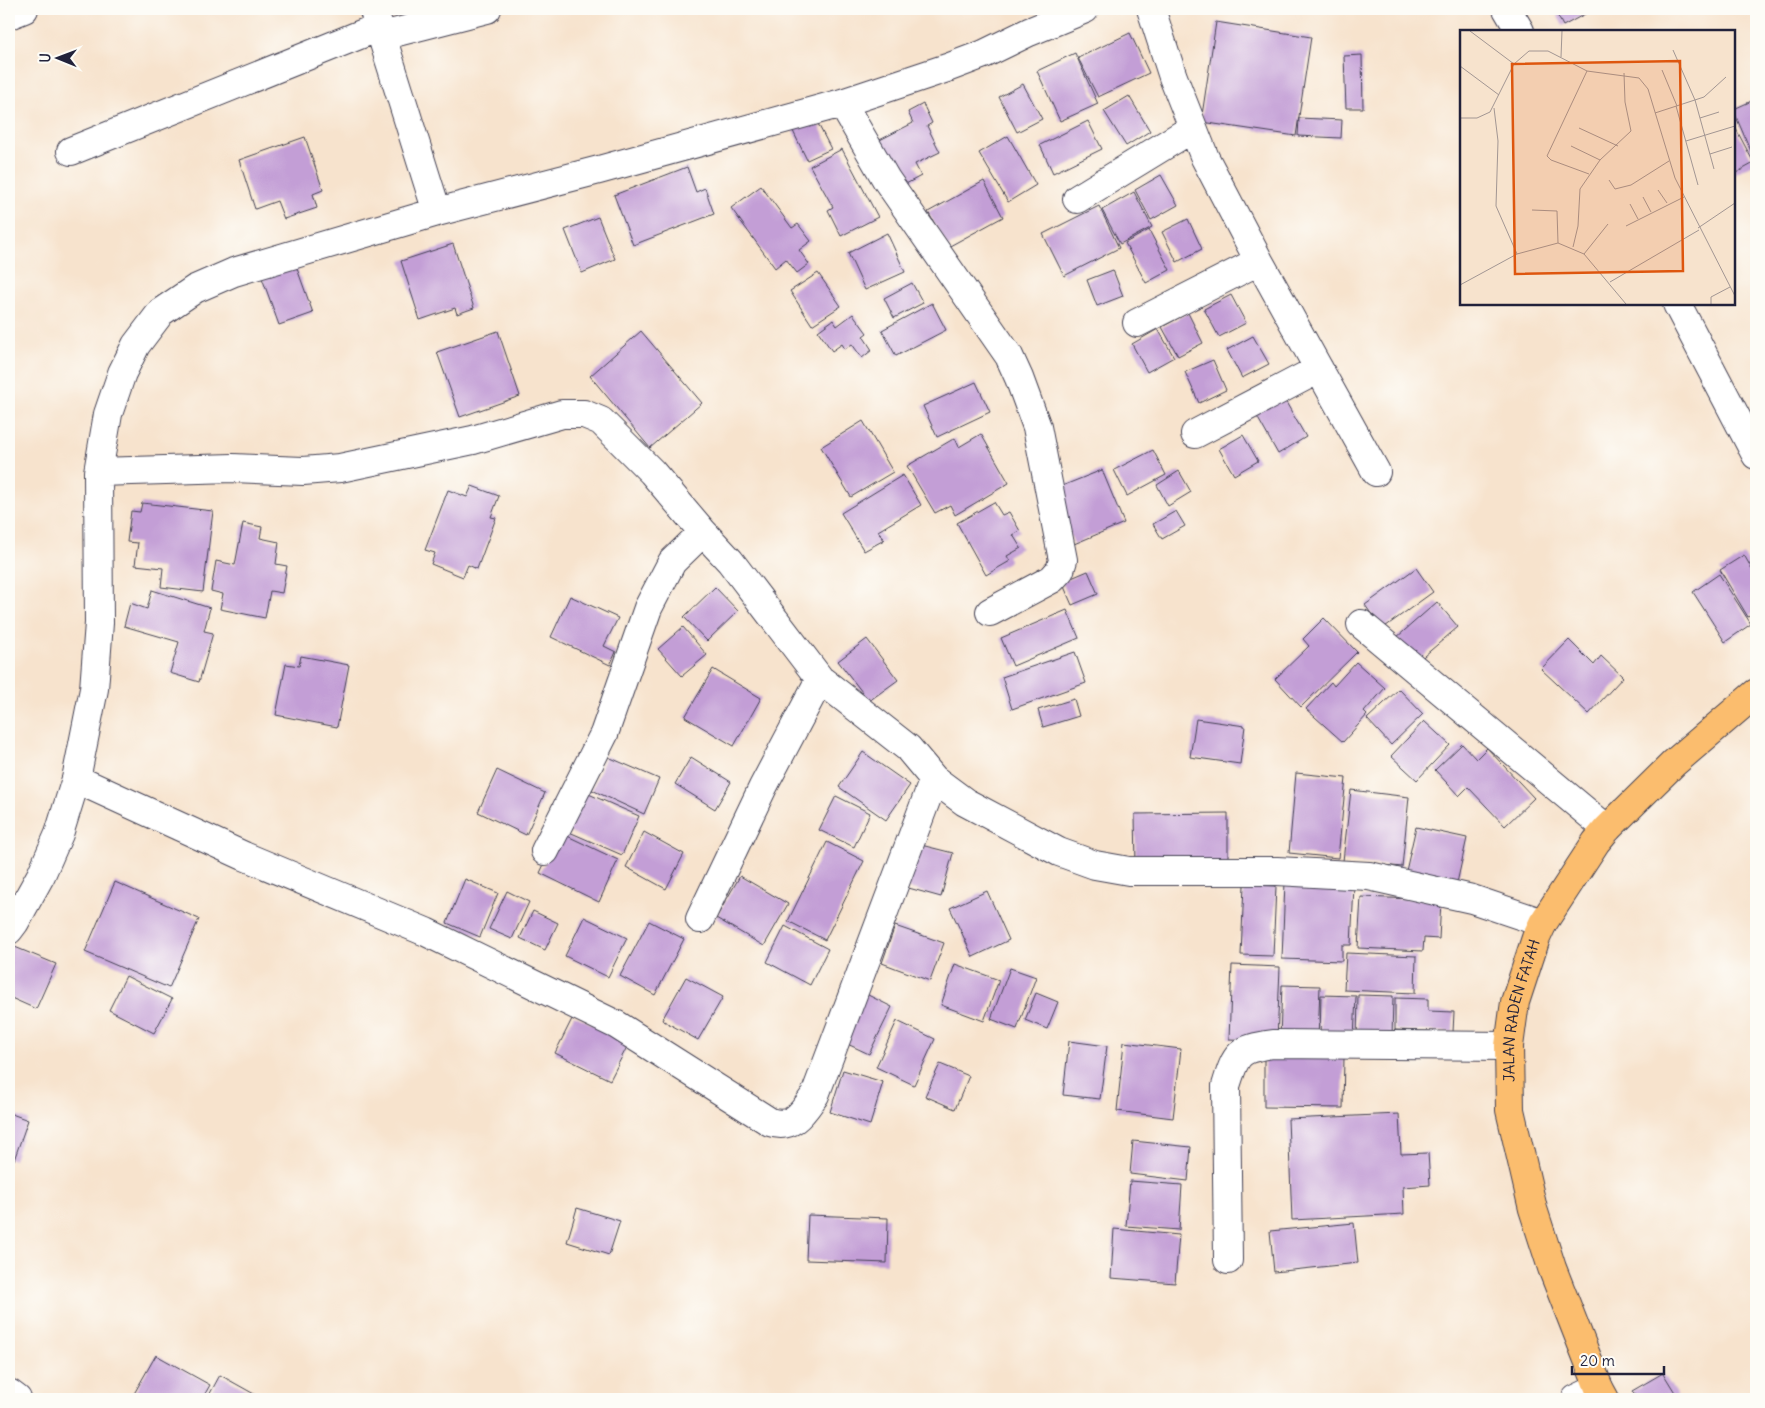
<svg xmlns="http://www.w3.org/2000/svg" width="1765" height="1408" viewBox="0 0 1765 1408" font-family="Delius,sans-serif">
<style>
.building{fill:#c39ed6}
.lines{fill:none;stroke-linecap:round;stroke-linejoin:round}
.street-casing{stroke:#423f51;stroke-width:30}
.highway-casing{stroke:#423f51;stroke-width:30}
.street{stroke:#fff;stroke-width:28}
.highway{stroke:#fbbd6e;stroke-width:28}
.labels{text-anchor:middle;stroke-width:4.5;stroke-linejoin:round;paint-order:stroke}
.street-label{font-size:15px;fill:#22223b;stroke:#fdfcf7}
.inset-road{fill:none;stroke:#a29693;stroke-width:1}
.view{fill:#de560e;fill-opacity:0.15;stroke:#de560e;stroke-width:2.5}
.inset-edge{fill:none;stroke:#22223b;stroke-width:2.5}
</style>
<rect width="100%" height="100%" fill="#fdfcf7"/>
<filter id="ink" filterUnits="userSpaceOnUse"><feTurbulence type="fractalNoise" baseFrequency=".02" numOctaves="2"/><feDisplacementMap in="SourceGraphic" scale="10" xChannelSelector="R" yChannelSelector="G"/><feConvolveMatrix kernelMatrix="1 2 1 2 8 2 1 2 1" color-interpolation-filters="sRGB"/></filter>
<filter id="wash" filterUnits="userSpaceOnUse"><feTurbulence type="fractalNoise" baseFrequency=".0096" numOctaves="4" result="noise"/><feDisplacementMap in="SourceGraphic" scale="20" xChannelSelector="R" yChannelSelector="G"/><feGaussianBlur stdDeviation="1.12" result="paint"/><feColorMatrix in="noise" values="0 0 0 0 0 0 0 0 0 0 0 0 0 0 0 0 0 1.4 0 .05"/><feComposite in="paint" operator="in"/></filter>
<g filter="url(#wash)">
<rect width="100%" height="100%" fill="#f7e3cd"/>
<g id="blocks">
<path class="building" d="M1554 9H1594L1563 26Z
M1216 22 1311 37 1296 136 1201 122Z
M1130 33 1149 73 1098 97 1078 58Z
M1075 53 1098 104 1060 121 1037 71Z
M1362 55 1363 108H1346L1344 56Z
M1023 84 1042 119 1017 132 999 97Z
M1129 96 1150 131 1126 146 1104 111Z
M1756 99V163L1734 112V109Z
M923 104 932 123 927 126 940 152 915 164 921 176 900 187 872 144 913 123 908 112Z
M815 118 831 149 807 160 792 129Z
M1299 118 1342 120 1341 138 1298 136Z
M1088 121 1102 149 1053 173 1040 145Z
M1736 129 1754 163 1734 174V130Z
M1008 136 1036 185 1008 202 979 153Z
M305 137 323 190 313 194 317 208 284 219 277 201 255 209 239 160Z
M842 149 878 217 841 236 828 210 833 207 810 166Z
M687 167 696 192 705 188 714 214 633 245 614 195Z
M1161 175 1178 205 1151 220 1135 190Z
M984 181 1003 217 948 247 928 212Z
M761 186 792 228 798 224 811 241 799 250 809 264 797 273 786 259 775 268 731 208Z
M1134 192 1152 227 1120 244 1102 210Z
M1099 206 1119 248 1064 276 1043 234Z
M598 217 615 259 582 273 565 230Z
M1188 219 1202 249 1177 262 1162 232Z
M1149 230 1170 270 1146 283 1125 243Z
M887 233 905 272 865 290 848 253Z
M453 244 474 308 457 314 455 308 420 320 401 261Z
M295 263 313 313 279 325 261 275Z
M1113 270 1123 296 1097 306 1087 280Z
M818 273 841 306 812 325 790 291Z
M912 283 923 303 894 318 884 298Z
M1231 295 1246 323 1219 337 1204 309Z
M932 303 946 330 896 356 882 330Z
M1188 313 1203 343 1178 356 1162 327Z
M853 314 867 333 863 336 872 350 862 358 852 344 845 349 842 344 832 351 818 331 833 320 837 326Z
M1158 329 1174 357 1147 372 1132 344Z
M498 331 520 396 460 417 437 352Z
M641 331 702 403 650 448 590 376Z
M1253 336 1269 364 1242 378 1227 350Z
M1213 360 1226 390 1199 403 1185 372Z
M976 382 990 412 937 437 923 406Z
M1283 397 1306 437 1278 454 1255 413Z
M863 421 893 472 851 497 821 447Z
M981 434 1009 483 955 515 950 505 935 513 907 466 955 438 959 447Z
M1243 435 1258 461 1234 475 1219 449Z
M1153 450 1166 475 1127 496 1114 470Z
M1102 470 1124 523 1074 544 1052 490Z
M1179 471 1191 492 1168 506 1157 485Z
M903 475 921 505 878 531 884 540 864 551 841 513Z
M472 486 499 496 491 517 496 518 477 569 468 565 463 577 431 564 435 553 425 550 448 490 467 497Z
M994 502 1002 515 1009 512 1020 531 1013 535 1021 548 1007 556 1010 561 986 575 957 523Z
M142 503 213 511 203 592 161 587 163 568 135 565 138 543 127 542 131 511 140 512Z
M1176 511 1185 526 1162 539 1153 524Z
M243 523 262 527 260 538 279 542 276 564 287 566 282 593 270 591 265 618 220 609 223 594 211 591 216 561 235 565Z
M1744 555 1756 576V612L1748 617 1720 570Z
M1416 568 1433 592 1382 629 1365 605Z
M1088 571 1098 594 1072 605 1062 582Z
M1719 574 1751 624 1725 642 1693 592Z
M715 587 738 611 707 641 684 617Z
M152 590 210 608 204 631 213 633 199 682 170 673 179 642 124 626 130 603 147 609Z
M570 596 618 618 604 646 616 652 610 665 551 637Z
M1437 602 1458 627 1417 662 1396 638Z
M1067 610 1079 638 1013 666 1001 638Z
M1324 618 1357 652 1301 707 1275 679 1309 646 1303 639Z
M683 627 707 655 682 676 658 649Z
M867 639 898 680 869 701 838 661Z
M1569 640 1594 665 1601 656 1623 677 1589 714 1541 669Z
M1075 652 1086 683 1012 709 1002 677Z
M301 656 349 665 337 727 276 715 286 664 299 666Z
M1356 662 1385 688 1364 712 1367 715 1343 742 1306 709 1331 682 1334 686Z
M713 669 761 698 734 746 685 717Z
M1399 689 1423 714 1391 745 1367 719Z
M1074 699 1079 716 1043 727 1038 710Z
M1196 719 1245 726 1240 764 1190 757Z
M1424 721 1450 745 1417 780 1391 756Z
M1462 744 1476 759 1487 748 1534 798 1505 826 1468 787 1459 796 1435 770Z
M863 752 910 785 886 820 839 787Z
M606 756 659 779 644 814 592 790Z
M691 757 731 782 715 809 675 784Z
M497 770 545 793 526 835 478 812Z
M1296 773 1346 778 1338 858 1289 853Z
M1351 790 1409 797 1402 867 1343 861Z
M584 792 639 816 622 855 567 831Z
M836 796 870 813 854 847 819 830Z
M1228 813V864L1136 866 1135 814Z
M1416 827 1467 838 1457 883 1406 871Z
M559 832 618 860 599 902 540 873Z
M644 832 684 854 666 889 626 867Z
M827 842 864 861 825 940 788 921Z
M917 844 953 853 941 897 905 887Z
M740 876 788 904 764 946 716 918Z
M465 879 498 893 480 937 447 923Z
M115 882 199 919 169 988 85 952Z
M1285 882 1354 886 1351 945H1342V961L1282 959Z
M1244 885 1276 886 1273 956 1241 955Z
M507 891 529 902 512 939 489 929Z
M987 891 1009 940 973 957 950 908Z
M1361 897 1441 900 1439 939 1424 938 1423 951 1358 948Z
M533 911 558 923 545 950 520 938Z
M584 917 627 938 608 977 565 956Z
M649 921 684 939 655 995 620 976Z
M785 926 828 949 810 985 767 962Z
M895 926 944 943 930 981 882 963Z
M10 945 56 964 36 1009 9 997Z
M1346 953 1416 956 1415 993 1344 990Z
M955 964 999 980 984 1021 941 1005Z
M1232 965 1280 967 1277 1041 1229 1039Z
M1010 968 1036 977 1017 1029 991 1019Z
M126 976 172 999 154 1033 109 1010Z
M686 977 723 997 698 1040 662 1020Z
M1282 985 1320 986 1318 1040 1280 1038Z
M864 993 892 1007 869 1054 841 1041Z
M1036 993 1058 1002 1047 1029 1025 1020Z
M1321 995 1356 996 1354 1039H1320Z
M1358 995 1393 996 1392 1039H1357Z
M1395 998 1428 999V1011L1454 1012 1453 1032 1395 1030Z
M574 1015 629 1043 610 1080 555 1053Z
M897 1021 935 1039 914 1085 876 1067Z
M1069 1041 1107 1046 1100 1099 1063 1095Z
M1124 1042 1181 1049 1173 1118 1117 1111Z
M1264 1057H1344L1343 1108 1264 1107Z
M940 1064 969 1076 955 1109 925 1096Z
M843 1070 883 1082 870 1125 830 1112Z
M9 1113 28 1120 14 1160 9 1158Z
M1399 1114 1401 1154 1428 1153 1430 1185 1403 1187 1404 1214 1292 1220 1288 1119Z
M1133 1141 1191 1147 1188 1181 1130 1174Z
M1130 1181 1182 1185 1179 1230 1126 1226Z
M577 1208 620 1221 609 1255 567 1242Z
M808 1215 888 1218 887 1263 806 1260Z
M1354 1223 1358 1263 1274 1272 1270 1231Z
M1114 1229 1179 1235 1175 1283 1111 1278Z
M156 1355 210 1385 202 1399H131Z
M1663 1373 1679 1399H1637L1632 1391Z
M220 1375 263 1399H207Z"/>
</g>
</g>
<g filter="url(#ink)">
<use href="#blocks" fill-opacity="0" stroke="#423f51" stroke-width="1"/>
<g class="lines">
<g class="street-casing">
<path id="street" d="M1151 9 1173 77 1205 158 1259 261 1376 472
M1507 9 1520 31
M374 11 437 212
M9 15 24 9
M382 36 487 9
M842 103 886 179 1009 356 1019 378 1037 427 1063 560 1060 570 1052 579 990 612
M71 151 379 27
M1077 199 1193 128
M1677 304 1756 455
M1137 323 1259 261
M1195 434 1319 369
M98 472 233 468 303 471 340 468 473 440 562 414H584L601 421 652 472 703 532 730 561 820 679 908 748 934 779 965 802 1059 852 1095 865 1129 871H1277L1369 876 1472 899 1543 923
M1361 624 1607 829
M76 779 244 856 426 932 617 1025 770 1122C793 1130 803 1112 815 1095L934 779
M545 851 604 734 648 608 672 562 703 532
M700 919 763 787 820 679
M9 930 15 922 41 875 59 834 76 779 94 689 99 623 98 472 108 414 122 373 136 345 161 312 195 289 234 272 437 212 599 170 842 103 947 68 984 54 1029 32 1085 9
M1228 1260 1226 1086C1236 1053 1238 1049 1273 1044L1509 1046
M9 1393 17 1399
M1576 1399 1599 1388"/>
</g>
<g class="highway-casing">
<g id="highway">
<path id="s1" d="M1605 1399 1599 1388 1552 1268 1533 1209 1510 1110 1509 1046 1515 1002 1536 938 1543 923 1596 842 1607 829 1674 763 1756 693"/>
</g>
</g>
<use href="#street" class="street"/>
<use href="#highway" class="highway"/>
</g>
</g>
<g class="labels">
<g class="street-label">
<text dy="5" stroke="none"><textPath href="#s1" startOffset="406">JALAN RADEN FATAH</textPath></text>
</g>
</g>
<g transform="translate(1460 30)">
<rect width="275" height="275" fill="#f7e3cd"/>
<path class="inset-road" d="M10 1 54 34M213 20 235 70 254 139M101 27 102 1M0 36 39 65M202 40 217 76M127 41 87 126 91 130 129 144M216 76 238 155M34 78 38 111 36 176 57 224M195 83 244 67 266 47M0 88H17L30 82 54 34 69 21H88L127 41 179 48 188 59 215 148 275 266M240 88 259 82M119 98 158 116M226 111 275 96M111 116 140 130M250 124 272 117M149 150 155 159 171 155 209 131M198 160 207 173M183 167 191 182M170 174 178 189M72 180 97 181 98 213M166 196 224 167M238 198 275 173M113 217 118 196 120 159 140 130 171 101 165 72 164 43M124 224 148 194M150 252 239 200M0 255 57 224 98 213 124 224 166 274M251 274V267L270 257"/>
<path class="view" d="M220 31 223 241 55 244 52 34Z"/>
<rect width="275" height="275" class="inset-edge"/>
</g>
<rect width="1765" height="1408" fill="none" stroke="#fdfcf7" stroke-width="30"/>
<g transform="translate(58 58) rotate(271)" stroke="#fdfcf7" stroke-width="4" paint-order="stroke">
<path d="M0-4L9 19L0 12L-9 19Z" fill="#22223b"/>
<text y="-8" font-size="14" font-weight="bold" text-anchor="middle" fill="#22223b">U</text>
</g>
<path d="M1572 1366v8h92v-8" fill="none" stroke="#22223b" stroke-width="2.5"/>
<text x="1580" y="1366" font-size="15" fill="#22223b" stroke="#fdfcf7" stroke-width="4" paint-order="stroke">20 m</text>
</svg>
